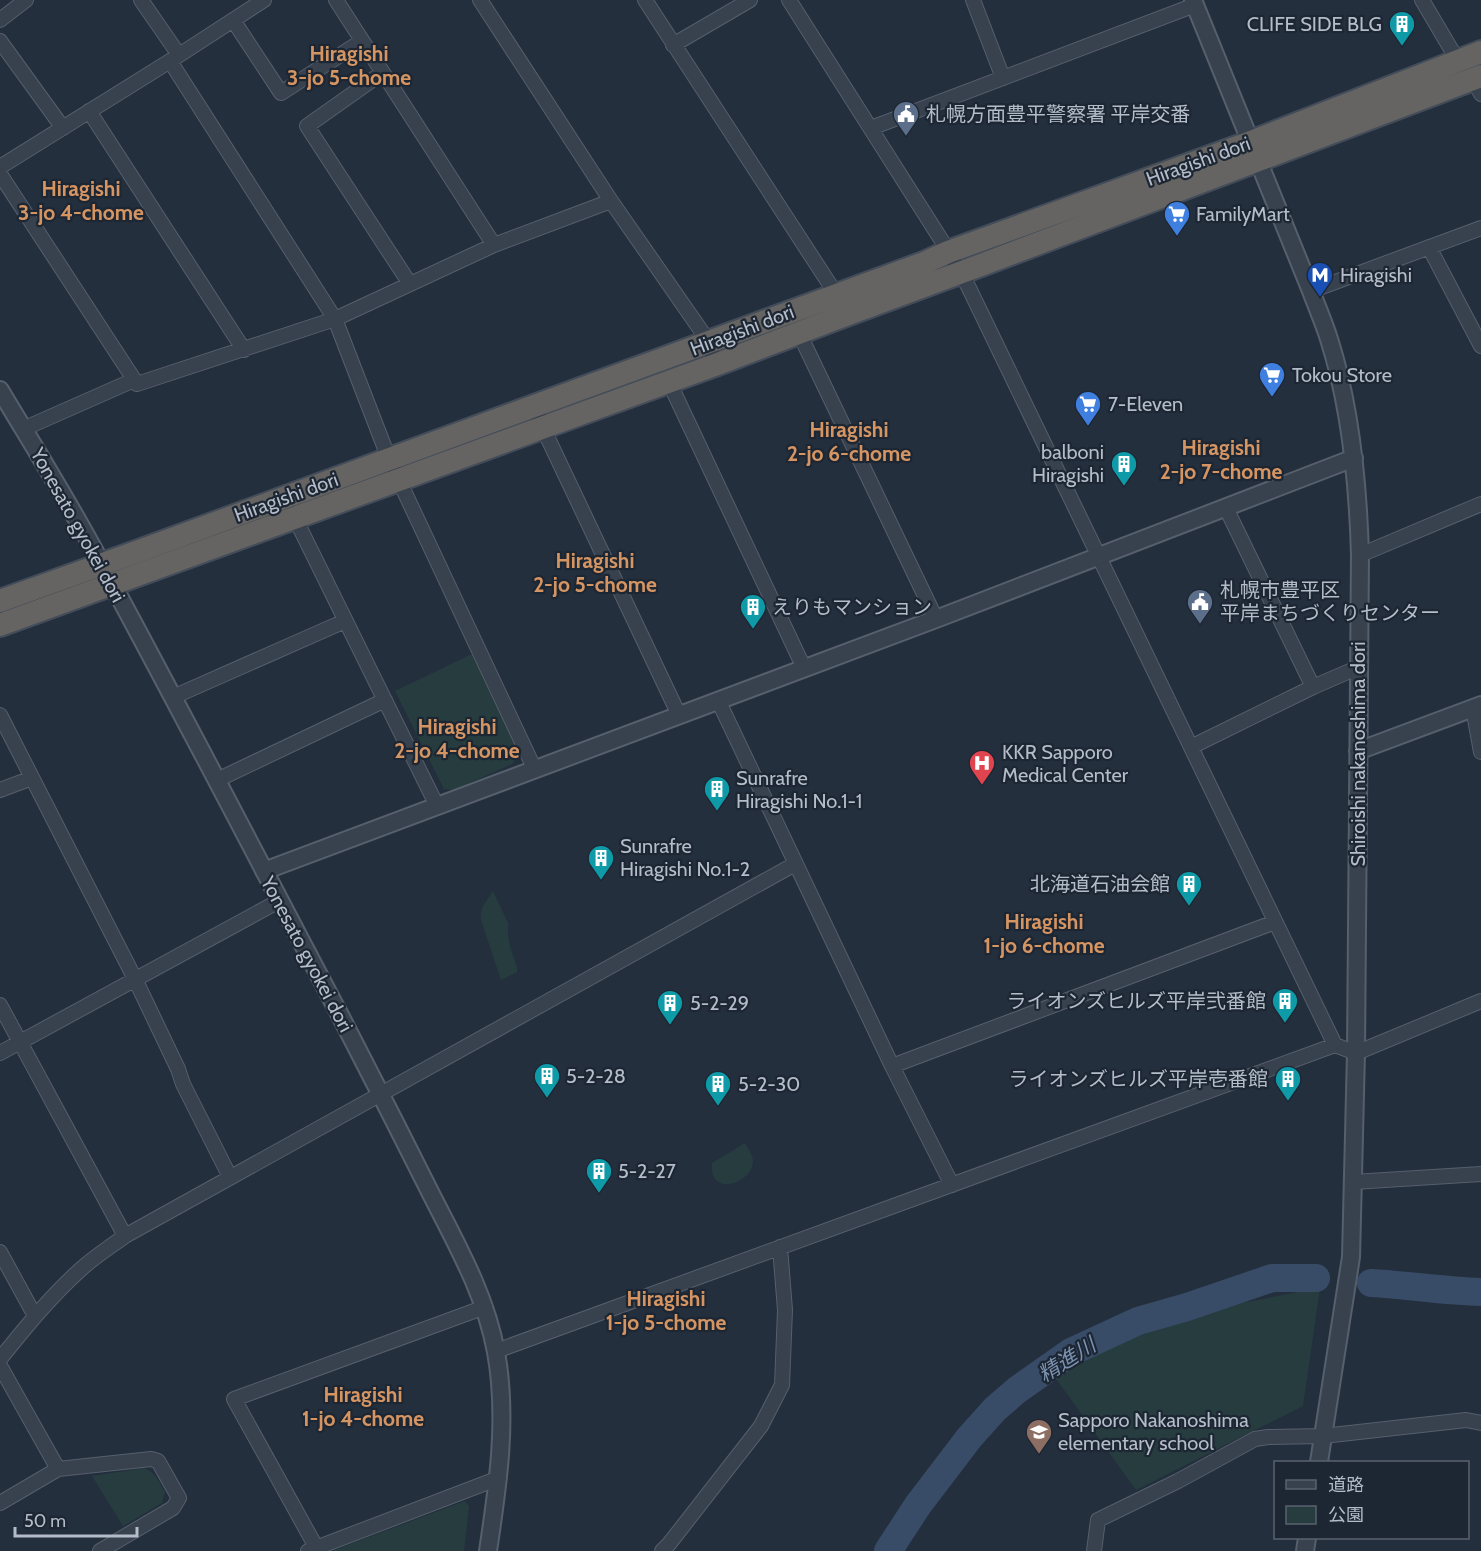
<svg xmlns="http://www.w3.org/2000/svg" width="1481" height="1551" viewBox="0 0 1481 1551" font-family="Cabin,'Noto Sans JP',sans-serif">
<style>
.green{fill:#263c3f}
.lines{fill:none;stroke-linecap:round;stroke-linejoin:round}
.river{stroke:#394c67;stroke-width:28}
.minor-casing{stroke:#565f6c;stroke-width:16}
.tertiary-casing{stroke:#565f6c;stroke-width:20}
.trunk-casing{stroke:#434c59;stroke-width:26}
.minor{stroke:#38414e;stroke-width:14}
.tertiary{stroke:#38414e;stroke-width:16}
.trunk{stroke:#656462;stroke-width:22}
.labels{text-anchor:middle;stroke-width:4.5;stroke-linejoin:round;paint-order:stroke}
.poi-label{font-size:20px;fill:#b4bcc9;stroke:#1d2633;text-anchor:start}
.street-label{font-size:20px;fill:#b4bcc9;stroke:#1d2633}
.neighbourhood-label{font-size:21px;font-weight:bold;fill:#d59563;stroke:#1d2633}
.water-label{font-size:21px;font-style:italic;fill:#7c92b1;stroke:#1d2633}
</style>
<rect width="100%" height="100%" fill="#242f3e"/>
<path class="green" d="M472 654 520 754 512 764 454 790 444 789 395 691Z
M493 891 508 923V935L510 947 517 967V972L501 980 481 920C479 908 487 901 493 891Z
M745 1143C748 1149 753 1155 753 1161 752 1185 708 1197 712 1163Z
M1320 1288 1303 1406 1136 1490 1054 1376 1126 1333 1189 1313Z
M144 1468C155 1472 159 1482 165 1492L162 1503 123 1526 92 1476Z
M465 1501 469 1506 464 1551H332Z"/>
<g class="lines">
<path class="river" d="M1371 1283C1408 1285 1444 1291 1481 1292
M888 1551 918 1505 969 1438 995 1409 1017 1390 1071 1352 1138 1321 1187 1307 1272 1278H1316"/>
<g class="minor-casing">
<path id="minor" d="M141 0 179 55
M336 0 494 245
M480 0 611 201 709 342 715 365
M645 0 836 294 838 299
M789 0 942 241 968 286 1335 1045
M973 0 1003 78
M1422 0 1458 61 1473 79 1481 94
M0 20 26 0
M233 20 281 93 362 41
M0 41 63 128
M673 45 750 0
M170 61 335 319 389 459 535 770
M382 73 307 126 410 284
M89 111 244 350
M871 128 1195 5
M0 167 170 61 264 0
M0 174 137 384 335 319 494 245 611 201
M1429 247 1481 346
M1311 291 1481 228
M799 333 936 619
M669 382 804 668
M535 406 543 428 679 715
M23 429 134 380
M1226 508 1313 687
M292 512 437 806
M1360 555 1481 504
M173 697 345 621
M718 700 892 1066 952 1185
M1473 708 1481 752
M0 715 135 979 178 1069 183 1084 230 1177
M1191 747 1313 687 1359 667
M217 780 385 700
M0 790 32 778
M0 1005 125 1236
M0 1053 279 901
M892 1066 1275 922
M1353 1182 1481 1174
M0 1252 35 1316
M496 1351 1335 1045 1356 1053 1481 1001
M0 1359C25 1328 50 1297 80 1270 94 1257 110 1247 125 1236L795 864
M0 1366 58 1469 151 1459 158 1461 179 1498 173 1508 100 1551
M0 1503 58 1469
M316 1547 234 1399 485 1307
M308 1551 499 1478
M662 1551 669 1544 761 1426 782 1385 785 1310 780 1247
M1094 1551 1098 1520 1178 1481 1255 1439 1268 1437 1323 1436 1466 1420 1481 1423"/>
</g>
<g class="tertiary-casing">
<path id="tertiary" d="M1193 0 1311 291C1317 307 1324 323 1329 339 1351 408 1358 483 1360 555L1356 1053 1351 1257 1319 1462
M0 390C34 447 70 504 101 563 183 714 262 867 342 1019 371 1075 399 1130 427 1186 454 1240 485 1292 496 1352 508 1418 498 1485 488 1551
M1358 751 1481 705
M264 871 936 619 1354 458
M1305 1551 1307 1538"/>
</g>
<g class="trunk-casing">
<path id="trunk" d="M0 601 139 551 924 263 948 252 1251 142 1481 52
M0 625 715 365 843 316 981 265 1481 76"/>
</g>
<use href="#minor" class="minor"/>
<use href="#tertiary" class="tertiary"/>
<use href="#trunk" class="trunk"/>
</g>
<defs>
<g id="building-pin" transform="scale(1.35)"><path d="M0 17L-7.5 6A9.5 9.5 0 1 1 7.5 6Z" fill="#0f9aa8" stroke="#1d2633"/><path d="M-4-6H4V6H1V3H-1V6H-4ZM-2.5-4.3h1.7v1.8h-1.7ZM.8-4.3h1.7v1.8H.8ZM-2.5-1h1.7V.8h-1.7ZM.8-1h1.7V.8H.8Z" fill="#fff"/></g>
<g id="civic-pin" transform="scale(1.35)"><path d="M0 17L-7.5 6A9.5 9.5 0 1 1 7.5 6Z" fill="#5c6f8a" stroke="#1d2633"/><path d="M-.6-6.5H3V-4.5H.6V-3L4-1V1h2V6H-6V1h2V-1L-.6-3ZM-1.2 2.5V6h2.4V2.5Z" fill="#fff"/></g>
<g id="supermarket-pin" transform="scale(1.35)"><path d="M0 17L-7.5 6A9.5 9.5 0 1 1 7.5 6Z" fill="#3f7fe0" stroke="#1d2633"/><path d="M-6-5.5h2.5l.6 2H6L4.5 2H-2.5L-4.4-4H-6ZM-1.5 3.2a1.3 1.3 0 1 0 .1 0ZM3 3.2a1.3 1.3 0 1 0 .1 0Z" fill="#fff"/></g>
<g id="metro-pin" transform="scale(1.35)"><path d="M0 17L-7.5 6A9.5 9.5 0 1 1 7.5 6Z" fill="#1a4fb4" stroke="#1d2633"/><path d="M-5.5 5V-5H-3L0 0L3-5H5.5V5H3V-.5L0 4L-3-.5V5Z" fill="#fff"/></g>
<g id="hospital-pin" transform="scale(1.35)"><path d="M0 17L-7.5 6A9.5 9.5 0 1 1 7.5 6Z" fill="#e0444e" stroke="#1d2633"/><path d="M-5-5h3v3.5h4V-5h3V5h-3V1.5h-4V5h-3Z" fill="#fff"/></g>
<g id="school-pin" transform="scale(1.35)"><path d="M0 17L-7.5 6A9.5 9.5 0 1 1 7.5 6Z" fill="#8d6e63" stroke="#1d2633"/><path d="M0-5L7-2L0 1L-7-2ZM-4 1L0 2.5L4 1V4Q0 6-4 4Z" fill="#fff"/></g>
</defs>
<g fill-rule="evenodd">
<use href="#building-pin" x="1402" y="24"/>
<use href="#civic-pin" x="906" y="114"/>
<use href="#supermarket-pin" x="1177" y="214"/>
<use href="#metro-pin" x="1320" y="275"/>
<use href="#supermarket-pin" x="1272" y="375"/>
<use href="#supermarket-pin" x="1088" y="404"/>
<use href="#building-pin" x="1124" y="464"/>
<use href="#civic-pin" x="1200" y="602"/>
<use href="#building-pin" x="753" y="607"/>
<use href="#hospital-pin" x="982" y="763"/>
<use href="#building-pin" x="717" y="789"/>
<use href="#building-pin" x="601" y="858"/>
<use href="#building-pin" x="1189" y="884"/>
<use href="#building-pin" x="1285" y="1001"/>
<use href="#building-pin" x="670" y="1003"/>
<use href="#building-pin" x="547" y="1076"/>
<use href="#building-pin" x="1288" y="1079"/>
<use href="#building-pin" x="718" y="1084"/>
<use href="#building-pin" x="599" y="1171"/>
<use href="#school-pin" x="1039" y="1432"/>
</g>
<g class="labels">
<g class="poi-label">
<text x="1382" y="31" text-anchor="end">CLIFE SIDE BLG</text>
<text x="926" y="121">札幌方面豊平警察署 平岸交番</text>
<text x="1196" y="221">FamilyMart</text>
<text x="1340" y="282">Hiragishi</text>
<text x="1292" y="382">Tokou Store</text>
<text x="1108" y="411">7-Eleven</text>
<text x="1104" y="459" text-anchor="end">balboni<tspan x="1104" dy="23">Hiragishi</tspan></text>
<text x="1220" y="597">札幌市豊平区<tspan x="1220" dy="23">平岸まちづくりセンター</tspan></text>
<text x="772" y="614">えりもマンション</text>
<text x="1002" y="759">KKR Sapporo<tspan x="1002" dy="23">Medical Center</tspan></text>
<text x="736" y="785">Sunrafre<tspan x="736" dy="23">Hiragishi No.1-1</tspan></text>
<text x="620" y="853">Sunrafre<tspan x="620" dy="23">Hiragishi No.1-2</tspan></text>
<text x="1170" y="891" text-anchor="end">北海道石油会館</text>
<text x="1266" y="1008" text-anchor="end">ライオンズヒルズ平岸弐番館</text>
<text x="690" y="1010">5-2-29</text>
<text x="566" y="1083">5-2-28</text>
<text x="1268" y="1086" text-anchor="end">ライオンズヒルズ平岸壱番館</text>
<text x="738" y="1091">5-2-30</text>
<text x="618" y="1178">5-2-27</text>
<text x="1058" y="1427">Sapporo Nakanoshima<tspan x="1058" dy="23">elementary school</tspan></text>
</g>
<g class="street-label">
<text transform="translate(1198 161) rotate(-20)" y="7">Hiragishi dori</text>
<text transform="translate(742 330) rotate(-21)" y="7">Hiragishi dori</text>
<text transform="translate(286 497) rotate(-20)" y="7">Hiragishi dori</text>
<text transform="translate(78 525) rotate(61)" y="7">Yonesato gyokei dori</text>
<text transform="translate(1358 754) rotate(-90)" y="7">Shiroishi nakanoshima dori</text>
<text transform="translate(307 954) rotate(62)" y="7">Yonesato gyokei dori</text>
</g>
<g class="neighbourhood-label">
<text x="349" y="61">Hiragishi<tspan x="349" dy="24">3-jo 5-chome</tspan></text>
<text x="81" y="196">Hiragishi<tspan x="81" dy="24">3-jo 4-chome</tspan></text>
<text x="849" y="437">Hiragishi<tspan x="849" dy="24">2-jo 6-chome</tspan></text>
<text x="1221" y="455">Hiragishi<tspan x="1221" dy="24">2-jo 7-chome</tspan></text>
<text x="595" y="568">Hiragishi<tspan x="595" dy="24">2-jo 5-chome</tspan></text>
<text x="457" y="734">Hiragishi<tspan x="457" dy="24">2-jo 4-chome</tspan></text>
<text x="1044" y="929">Hiragishi<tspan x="1044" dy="24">1-jo 6-chome</tspan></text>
<text x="666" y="1306">Hiragishi<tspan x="666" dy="24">1-jo 5-chome</tspan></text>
<text x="363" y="1402">Hiragishi<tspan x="363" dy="24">1-jo 4-chome</tspan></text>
</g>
<g class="water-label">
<text transform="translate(1067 1360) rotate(-32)" y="7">精進川</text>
</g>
</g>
<rect x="1274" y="1461" width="195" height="78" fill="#1d2633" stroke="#59626f" stroke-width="1.5"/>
<rect x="1286" y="1480" width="30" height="9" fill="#38414e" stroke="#59626f" stroke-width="1.5"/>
<text x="1328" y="1491" font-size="18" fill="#b4bcc9">道路</text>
<rect x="1286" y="1506" width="30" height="18" fill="#263c3f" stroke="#59626f" stroke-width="1.5"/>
<text x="1328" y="1521" font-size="18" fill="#b4bcc9">公園</text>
<path d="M15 1527v9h122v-9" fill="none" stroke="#b4bcc9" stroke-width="3"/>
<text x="24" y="1527" font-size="18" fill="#b4bcc9" stroke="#1d2633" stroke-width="4.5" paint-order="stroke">50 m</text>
</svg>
